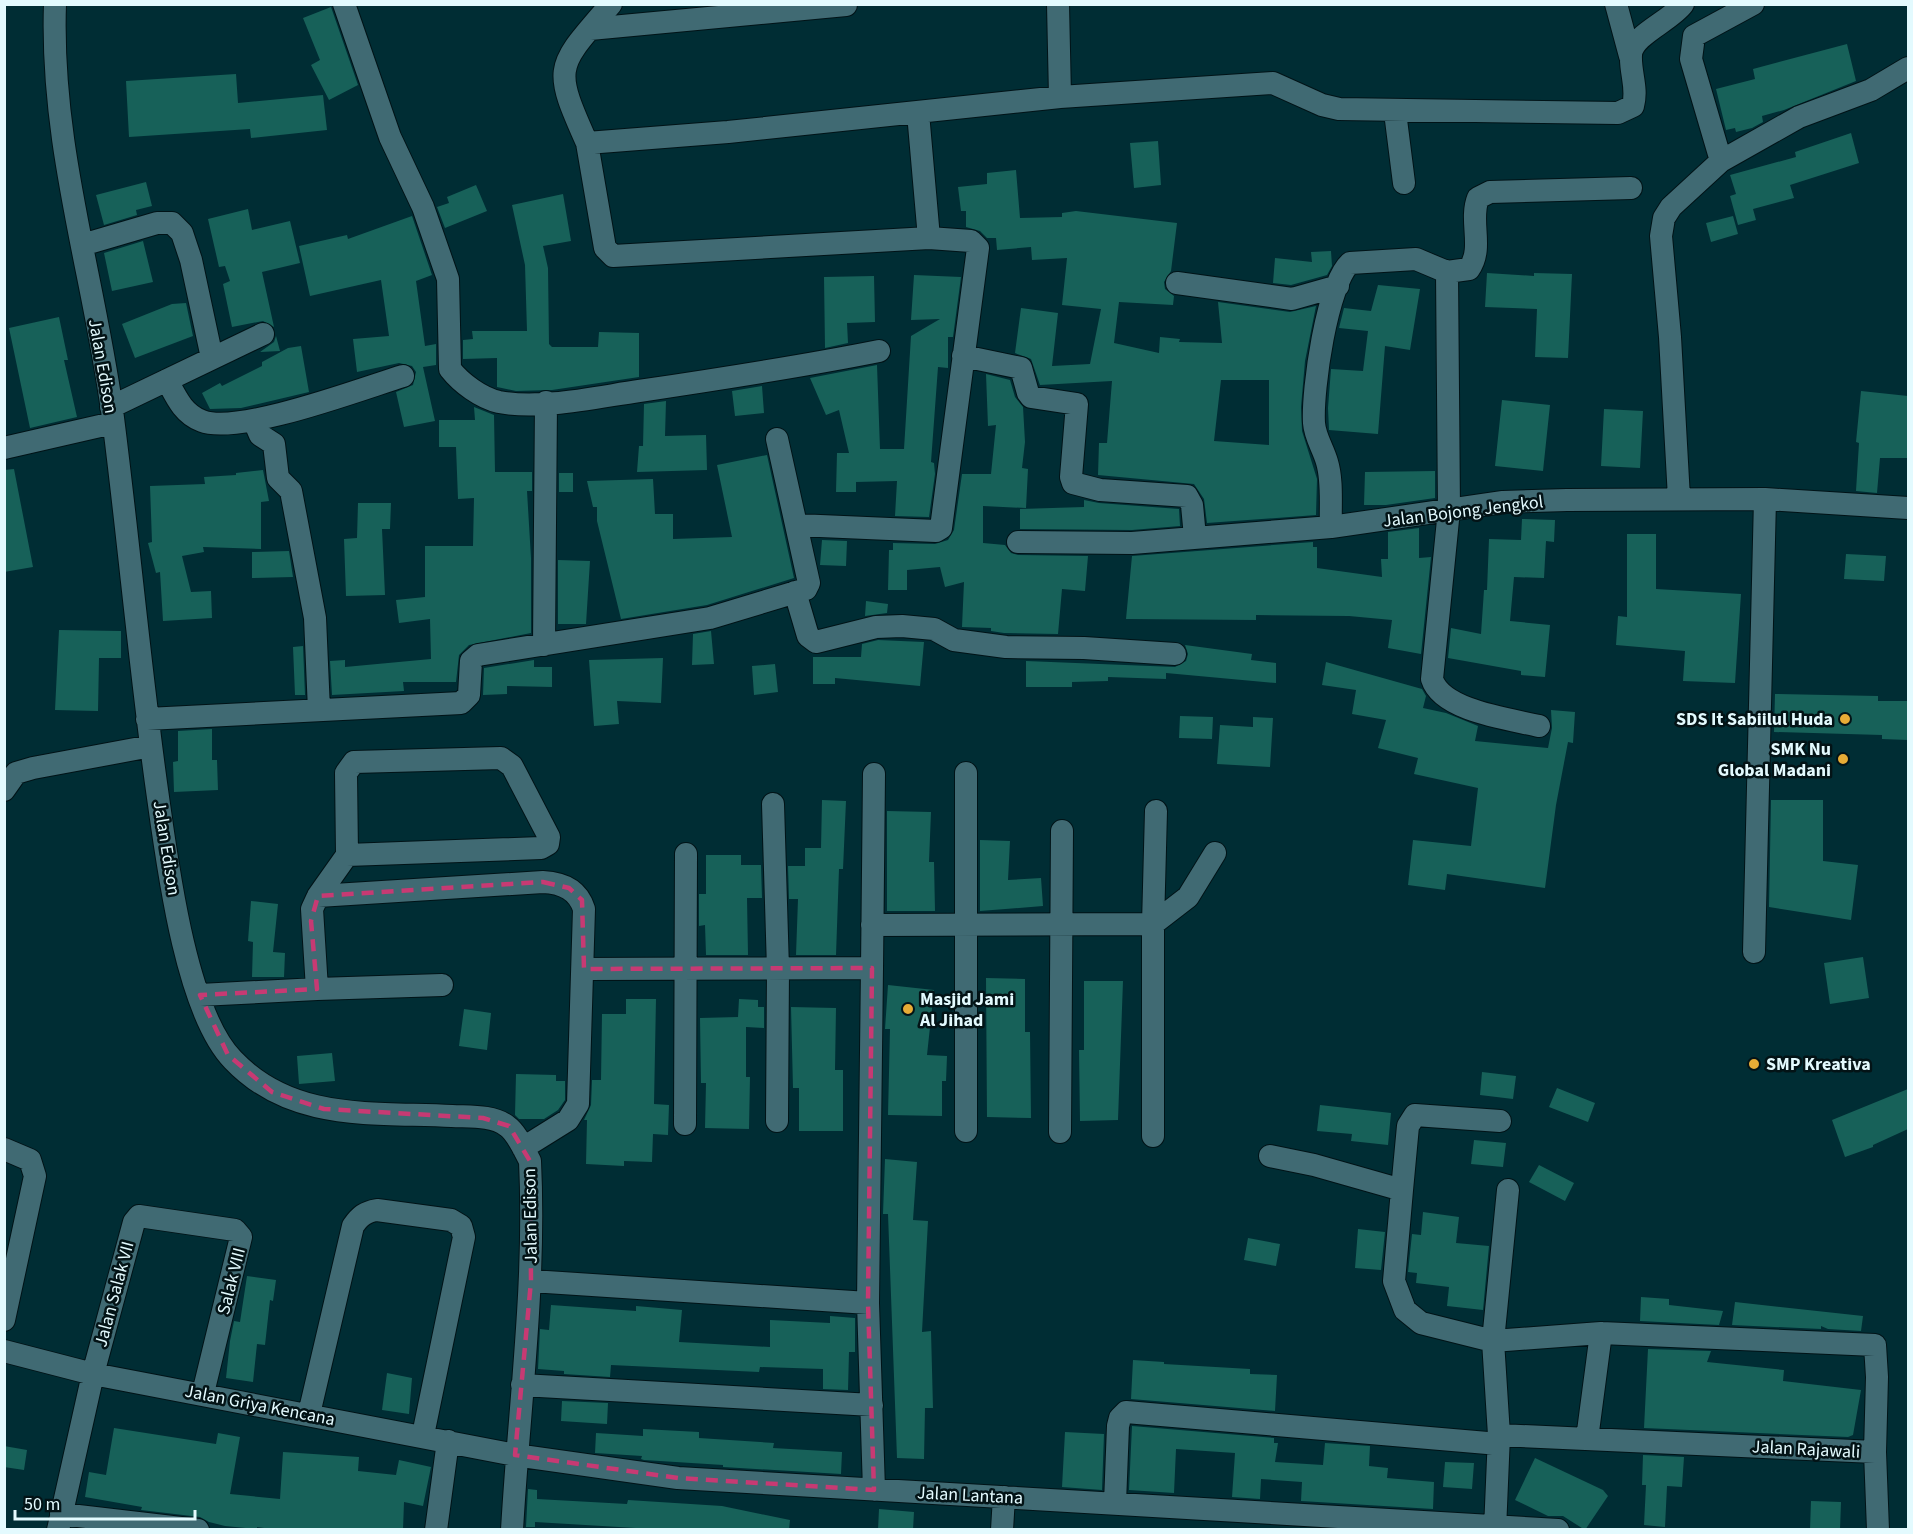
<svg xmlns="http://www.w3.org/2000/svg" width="1913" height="1534" viewBox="0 0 1913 1534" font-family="'Source Sans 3',sans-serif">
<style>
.building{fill:#176159;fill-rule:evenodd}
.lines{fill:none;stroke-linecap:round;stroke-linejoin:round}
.street-casing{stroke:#001317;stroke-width:24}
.street{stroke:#406a73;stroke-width:22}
.marked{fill:none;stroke:#c73a73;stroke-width:4.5;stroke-dasharray:12 8;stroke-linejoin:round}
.poi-dot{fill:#e7ac36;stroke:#031316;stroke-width:2}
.labels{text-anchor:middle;stroke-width:5;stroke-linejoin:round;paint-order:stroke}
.street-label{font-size:18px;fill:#e3fafe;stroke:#031316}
.poi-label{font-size:18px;font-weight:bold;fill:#e3fafe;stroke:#031316;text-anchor:end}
</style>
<rect width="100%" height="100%" fill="#002d34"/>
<path class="building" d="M331 7 358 85 329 100 311 65 320 60 303 18Z
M1847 44 1856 81 1784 110 1762 116 1763 122 1752 128 1736 132 1735 128 1726 130 1716 89 1755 79 1753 69Z
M236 74 238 103 323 95 327 130 251 138 250 129 129 137 126 81Z
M1851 133 1859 163 1790 185 1794 198 1753 209 1756 220 1738 225 1730 196 1736 194 1730 175 1796 157 1795 152Z
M1158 141 1161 185 1134 188 1130 143Z
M1016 170 1020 218 1062 217V213L1076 211 1177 223 1171 271 1164 282 1165 289 1174 296 1173 305 1119 302 1114 343 1159 353 1160 337 1180 339 1179 342 1222 343 1218 302 1290 312 1316 306 1305 361 1301 407 1302 431 1317 479 1316 515 1207 523 1204 499 1194 484 1098 475 1099 443H1107L1112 381 1040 385 1031 359 1015 353 1021 308 1058 313 1052 366 1090 364 1101 309 1062 305 1067 258 1032 260 1031 247 997 250 996 238H987L980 231 966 227V211H961L958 187 987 184V173ZM1221 380H1269V445L1214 441Z
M146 182 152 206 136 210 137 215 104 225 96 195Z
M476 185 487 211 445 228 437 207 449 203 447 197Z
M563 194 571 241 543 246 548 268 549 344 552 347H598L599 332 639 333V377L552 390 516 391 497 387V358L463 359V340L473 339 472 331H527L525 265 512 205Z
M248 209 252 230 290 221 300 263 262 272 274 327 263 321 232 327 223 284 230 281 225 266 219 267 208 219Z
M412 216 432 275 416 281 425 346 436 344V365L423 367 435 421 404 427 396 392 413 385 416 372 412 366 399 363 357 372 353 339 389 336 381 280 310 296 299 246 347 235 348 239Z
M1733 216 1738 234 1711 242 1706 223Z
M143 241 153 282 112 291 104 253Z
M1331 251 1332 266 1327 275 1291 285 1273 283 1275 258 1312 262 1311 252Z
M1487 273 1534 276V273L1572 274 1568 358 1535 357 1537 309 1485 307Z
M914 275 961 277 953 337H948V368L938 367 931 462 934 463 935 474 929 517 895 516 897 481 856 482V492H836L837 453H849L839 410 826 415 810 378 877 365 880 449H904L911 336 940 319 911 320Z
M874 276 875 322 847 323 848 343 825 348 824 277Z
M1378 285 1420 289 1410 350 1385 346 1378 434 1329 430 1328 408 1331 369 1363 371 1368 331 1339 328 1344 308 1371 311Z
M186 303 193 336 135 358 122 324 172 304Z
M59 317 68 360H64L77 417 30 428 9 328Z
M276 336 280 351 260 352 274 342Z
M301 346 309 392 241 408 210 409 202 393 220 383 222 386 262 366V362L288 348Z
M986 374 1010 380 1015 397 1023 407 1025 442 1022 468 1028 469 1026 508 983 506V543L1005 545 1011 553 1018 555 1088 556 1085 591 1062 589 1058 634 1004 633 991 631V628L962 627 964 582 945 587 940 567 907 570V590H888L889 550H893V543L935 544 948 540 954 530 962 474H991L996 425 988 426Z
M762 386 764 413 735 416 732 391Z
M1861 391 1908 396V458H1880L1877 493 1856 491 1859 443 1856 442Z
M1502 400 1550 405 1543 471 1495 466Z
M666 401 665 436 706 435 707 470 637 472 639 446H643L644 404Z
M474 407 494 415 495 472H532V491H527L531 558V633L469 645 459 655 456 682H403L404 691 332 695 330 661 345 660V667L431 659 430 619 399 623 396 600 425 597V546H473L474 498 458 499 456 447H439V420H475Z
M1604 409 1643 411 1640 468 1601 466Z
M767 455 794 578 707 605 621 619 597 521V507H593L587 481 653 479 655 514H673V539L732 537 717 465Z
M14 469 33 567 4 572V470Z
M263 470 269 501 261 502V549L203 547 204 552 182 556 191 592 211 591 212 618 163 621 160 572 156 573 148 543 152 542 150 486 205 484 204 477 236 475V473Z
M1435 471V498L1386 505H1364L1365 472Z
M559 473H573V492H559Z
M1084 500 1099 503 1179 509 1180 526 1132 530 1020 529V509L1084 507Z
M358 503H391L390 529H382L385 595 346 596 344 539 357 538Z
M1522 519 1555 520 1554 542 1546 541 1544 578 1514 577 1510 621 1550 625 1545 677 1521 675V671L1448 658 1451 628 1481 634 1484 590H1487L1489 539 1521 540Z
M1419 528V558L1431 557 1421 654 1388 648 1392 620 1349 616 1256 615V620L1126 619 1132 556 1313 542V547H1317V568L1382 577 1381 559H1388V532Z
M1627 534H1656V589L1741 594 1735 683 1683 681 1685 651 1616 645 1618 616 1627 617Z
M822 540 847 541 846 566 820 565Z
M289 551 293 577 252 578V552Z
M1846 554 1886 556 1884 581 1844 579Z
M558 560 590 561 586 624H558Z
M866 601 888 604 887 613 865 616Z
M59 630 121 631V658H99L98 711 55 710Z
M711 631 714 664 692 665 693 634Z
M878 640 924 642 920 686 835 678V684H813V657H861L862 644Z
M1185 645 1252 654 1251 660 1276 663V683L1166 673V679L1108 677V681L1072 682V687H1026V661L1175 667 1186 661 1188 654Z
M303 646 305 695H295L293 647Z
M663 658 661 703 617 701 619 724 594 726 589 660Z
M534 660V667H552V687L507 686V694L483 695 484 668Z
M1326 662 1422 689 1426 696 1423 708 1446 713 1478 726 1475 741 1548 748 1552 728 1551 710 1575 712 1573 743 1568 742 1556 805 1545 888 1447 874 1445 890 1408 885 1413 840 1471 846 1478 788 1414 774 1418 758 1378 748 1386 720 1352 714 1356 690 1322 685Z
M775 664 778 692 754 695 752 666Z
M1775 694 1878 696V701H1908V740L1882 739V735L1774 732Z
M1180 716 1213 717 1212 739 1179 738Z
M1253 717 1273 718 1270 767 1217 764 1220 725 1253 727Z
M212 729V760H217L218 790 174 792 173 762 178 761V731Z
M822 800 846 801 843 869H839L836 955H796L798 899H789L788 866H805V848H821Z
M1771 800H1823V861L1858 865 1851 920 1769 907Z
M887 811 931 812 929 862H934L935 911H887Z
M980 840 1010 841 1008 880 1041 878 1043 906 980 911Z
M706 855H741V865H761L762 898H747L748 955H706L705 925 699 926V894H706Z
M251 901 278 904 273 952 285 953 284 977H252L253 942 248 941Z
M1863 957 1869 998 1830 1004 1824 963Z
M986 978 1025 979V1032H1030L1031 1118 987 1117Z
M1084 981H1123L1118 1120 1080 1121 1079 1050H1084Z
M888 985 934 990 927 1055 947 1056 946 1081H942V1116L888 1115 890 1029H885Z
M626 999H656L654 1104 669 1105 668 1135 653 1134 652 1162 624 1161V1166L586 1164 587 1120H584L591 1105 592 1080H601L602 1014H626Z
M739 999 758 1000V1007H764V1028L746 1027V1077H750L749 1129 705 1128 706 1083H701L700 1018 738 1017Z
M791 1007 836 1008 835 1070H843V1131H799V1088H793Z
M464 1009 491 1013 487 1050 459 1046Z
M332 1053 335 1081 299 1084 297 1056Z
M1482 1072 1516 1076 1513 1099 1480 1095Z
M516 1074 556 1075V1081H565V1100L558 1110 544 1119H519L515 1115Z
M1557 1088 1595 1103 1588 1122 1549 1107Z
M1908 1089V1129L1873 1145V1147L1845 1157 1832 1120Z
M1320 1105 1391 1113 1388 1145 1351 1141 1352 1134 1317 1131Z
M1474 1140 1506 1143 1503 1167 1471 1164Z
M885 1159 917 1162 913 1220 928 1221 922 1332 931 1331 933 1408H925L924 1459 897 1458 888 1214H883Z
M1539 1165 1574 1183 1565 1201 1529 1182Z
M1423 1212 1459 1217 1456 1243 1489 1246 1483 1310 1447 1306 1449 1287 1416 1283 1417 1273 1408 1272 1412 1234 1421 1235Z
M1358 1229 1385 1232 1381 1270 1355 1268Z
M1248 1238 1280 1244 1276 1266 1244 1260Z
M247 1276 276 1280 273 1301 270 1300 265 1345 257 1344 253 1382 226 1378 230 1341 234 1321 240 1322Z
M1641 1297 1669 1299V1305L1723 1311 1719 1325 1640 1321Z
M1735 1302 1863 1316 1861 1331 1828 1329 1821 1326V1329L1732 1325Z
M551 1305 636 1311V1306L682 1310 679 1342 770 1347V1320L830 1323V1316L855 1318V1352H849L848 1390 823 1389V1369L760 1367 759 1372 611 1365 610 1377 564 1374V1371L538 1369 540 1329 549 1330Z
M1648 1349 1711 1351 1707 1362 1784 1370 1783 1381 1861 1390 1853 1435 1848 1437 1644 1428Z
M1133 1360 1164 1362V1364L1250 1369V1374L1277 1375 1275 1411 1131 1399Z
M387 1373 412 1378 409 1414 382 1410Z
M562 1401 608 1403 607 1424 561 1421Z
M1132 1426 1274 1438V1443H1278L1275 1462 1323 1465 1325 1443 1370 1446 1369 1466 1388 1468 1387 1478 1434 1482 1433 1509 1301 1501 1302 1482 1261 1479 1260 1499 1232 1497 1235 1453 1176 1449 1174 1493 1129 1490Z
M114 1428 216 1444 218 1433 240 1437 230 1494 280 1499 283 1452 359 1457 358 1471 396 1475 399 1460 431 1467 423 1506 404 1502 403 1530H278L257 1527V1529L225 1526 209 1522 200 1517 141 1510 142 1507 85 1497 89 1472 106 1475Z
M643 1429 699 1432V1438L774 1443 773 1448 842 1452 841 1474 723 1467V1465L644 1460 641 1459 642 1456 595 1453 596 1433 643 1436Z
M1065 1432 1104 1434 1102 1490 1062 1487Z
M4 1446 27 1450 24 1470 4 1467Z
M1643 1455 1684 1457 1682 1487 1667 1486 1665 1527 1644 1525 1646 1485H1642Z
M1535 1458 1603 1490 1608 1496 1585 1530 1563 1516H1548L1515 1500Z
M1445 1462 1474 1463 1472 1489 1443 1487Z
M528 1489 537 1490V1499L627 1504 628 1500 722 1506 790 1520 789 1530H669L535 1522V1527H526Z
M1811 1501 1841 1502 1840 1530H1810Z
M879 1509 914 1512 913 1530H878Z"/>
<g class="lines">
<g class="street-casing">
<path id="street" d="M55 4C50 144 93 273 112 410 128 534 139 659 156 783 166 853 184 1010 233 1060 292 1122 372 1112 452 1116 469 1117 493 1115 507 1126 517 1133 524 1150 530 1161 536 1285 519 1407 512 1530
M344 4 390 137 423 207 448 279 450 369C461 383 481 398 499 402 541 410 597 397 639 391 720 379 799 367 879 351
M611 4C556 68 552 65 587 143L728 132 1060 97 1273 83 1322 105 1339 109 1618 113 1633 106C1638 88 1630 73 1631 55 1632 35 1671 21 1683 4
M1058 4 1060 97
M1616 4 1630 56
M590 29 846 5
M1395 112 1404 183
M587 143 605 248 613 256 929 238
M1721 161 1691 59 1694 36 1753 4
M82 245 157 223H172L182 233 191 260 212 358
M1447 272 1449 510 1432 679C1442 711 1510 719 1539 726
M1177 283 1292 299 1338 286
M963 356 1021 368 1028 393 1031 397 1077 404 1071 477 1073 483 1100 490 1187 496 1192 505 1195 537
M167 380C176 397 183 414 202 421 239 435 361 389 403 376
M111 407 263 334
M254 421 260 435 274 444 278 478 291 491 315 618 319 710
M4 448 113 423
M1679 498 1670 337 1661 236 1664 218 1671 207 1721 161 1799 117 1871 90 1908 68
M797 525 936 531 941 528 978 248 971 241 929 238 918 113
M1331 527C1330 506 1333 482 1327 462 1323 448 1315 437 1314 423 1312 390 1327 284 1350 263L1416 259 1447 272 1469 269C1484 248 1469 221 1478 198L1490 192 1631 188
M1018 542 1132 543 1331 527 1503 502 1567 500 1765 499 1908 508
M795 592 808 636 816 642 876 627 902 626 934 629 954 640 1006 647 1084 648 1175 654
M544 645 546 402
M147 719 461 703 469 695 471 661 478 655 710 618 806 589 809 583 777 439
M4 790 16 773 33 768 151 746
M773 804 778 969 777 1121
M318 896 543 882C563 883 578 890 584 909L578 1104 568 1120 523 1148
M1153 924 1156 811
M1153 924 1188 897 1215 853
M872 925 1153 924V1136
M1754 952 1765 499
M872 968 868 1303 874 1490
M584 969 872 968 874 774
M317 989 442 985
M200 995 317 989 312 909 318 896 347 855 346 773 354 762 501 758 512 766 549 837 548 844 541 848 347 855
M685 1124 686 854
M966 1131V773
M1060 1132 1062 831
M4 1149 30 1160 35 1176 4 1320
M1270 1156 1314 1165 1402 1190 1394 1281 1405 1310 1421 1323 1493 1341 1601 1333 1875 1345 1877 1377 1875 1452 1499 1435
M1402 1190 1408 1126 1415 1115 1500 1121
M531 1281 868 1303
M4 1351 93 1374 515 1455 678 1478 1558 1530
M522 1385 872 1405
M309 1414 353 1226C360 1216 365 1212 377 1210L451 1220 461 1226 464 1237 423 1435
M1587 1439 1601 1333
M1875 1452 1878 1530
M1115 1503 1118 1426 1120 1418 1126 1412 1499 1444
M61 1514 198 1530
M58 1530 93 1374 134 1222 139 1216 235 1230 241 1237 203 1393
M436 1530 448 1441
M1002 1530 1004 1497
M1495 1530 1499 1435 1493 1341 1508 1190"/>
</g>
<use href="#street" class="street"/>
</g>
<path class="marked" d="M543 882 569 888 582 900 584 969 872 968 868 1303 874 1490 678 1478 515 1455 531 1281 530 1161 509 1126 483 1118 324 1109 272 1092 228 1055 200 995 317 989 311 921 318 896Z"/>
<g class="poi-dot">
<circle cx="1845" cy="719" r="6"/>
<circle cx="1843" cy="759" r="6"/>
<circle cx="908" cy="1009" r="6"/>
<circle cx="1754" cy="1064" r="6"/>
</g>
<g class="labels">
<g class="street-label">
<text transform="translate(103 366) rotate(80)" y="6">Jalan Edison</text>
<text transform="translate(1463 511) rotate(-7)" y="6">Jalan Bojong Jengkol</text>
<text transform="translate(167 848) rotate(81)" y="6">Jalan Edison</text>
<text transform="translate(530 1216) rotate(-91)" y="6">Jalan Edison</text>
<text transform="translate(231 1281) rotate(-76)" y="6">Salak VIII</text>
<text transform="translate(114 1294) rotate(-75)" y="6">Jalan Salak VII</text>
<text transform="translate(260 1405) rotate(11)" y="6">Jalan Griya Kencana</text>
<text transform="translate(1806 1449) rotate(3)" y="6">Jalan Rajawali</text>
<text transform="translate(970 1495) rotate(3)" y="6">Jalan Lantana</text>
</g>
<g class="poi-label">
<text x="1833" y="725">SDS It Sabiilul Huda</text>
<text x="1831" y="755">SMK Nu<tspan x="1831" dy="21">Global Madani</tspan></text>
<text x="920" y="1005" text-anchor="start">Masjid Jami<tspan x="920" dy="21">Al Jihad</tspan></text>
<text x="1766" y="1070" text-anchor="start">SMP Kreativa</text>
</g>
</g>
<rect width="1913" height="1534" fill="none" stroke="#e3fafe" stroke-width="12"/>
<path d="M15 1510v9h180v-9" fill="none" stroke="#e3fafe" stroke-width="3"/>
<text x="24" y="1510" font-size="18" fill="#e3fafe" stroke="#031316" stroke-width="4.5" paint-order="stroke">50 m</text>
</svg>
